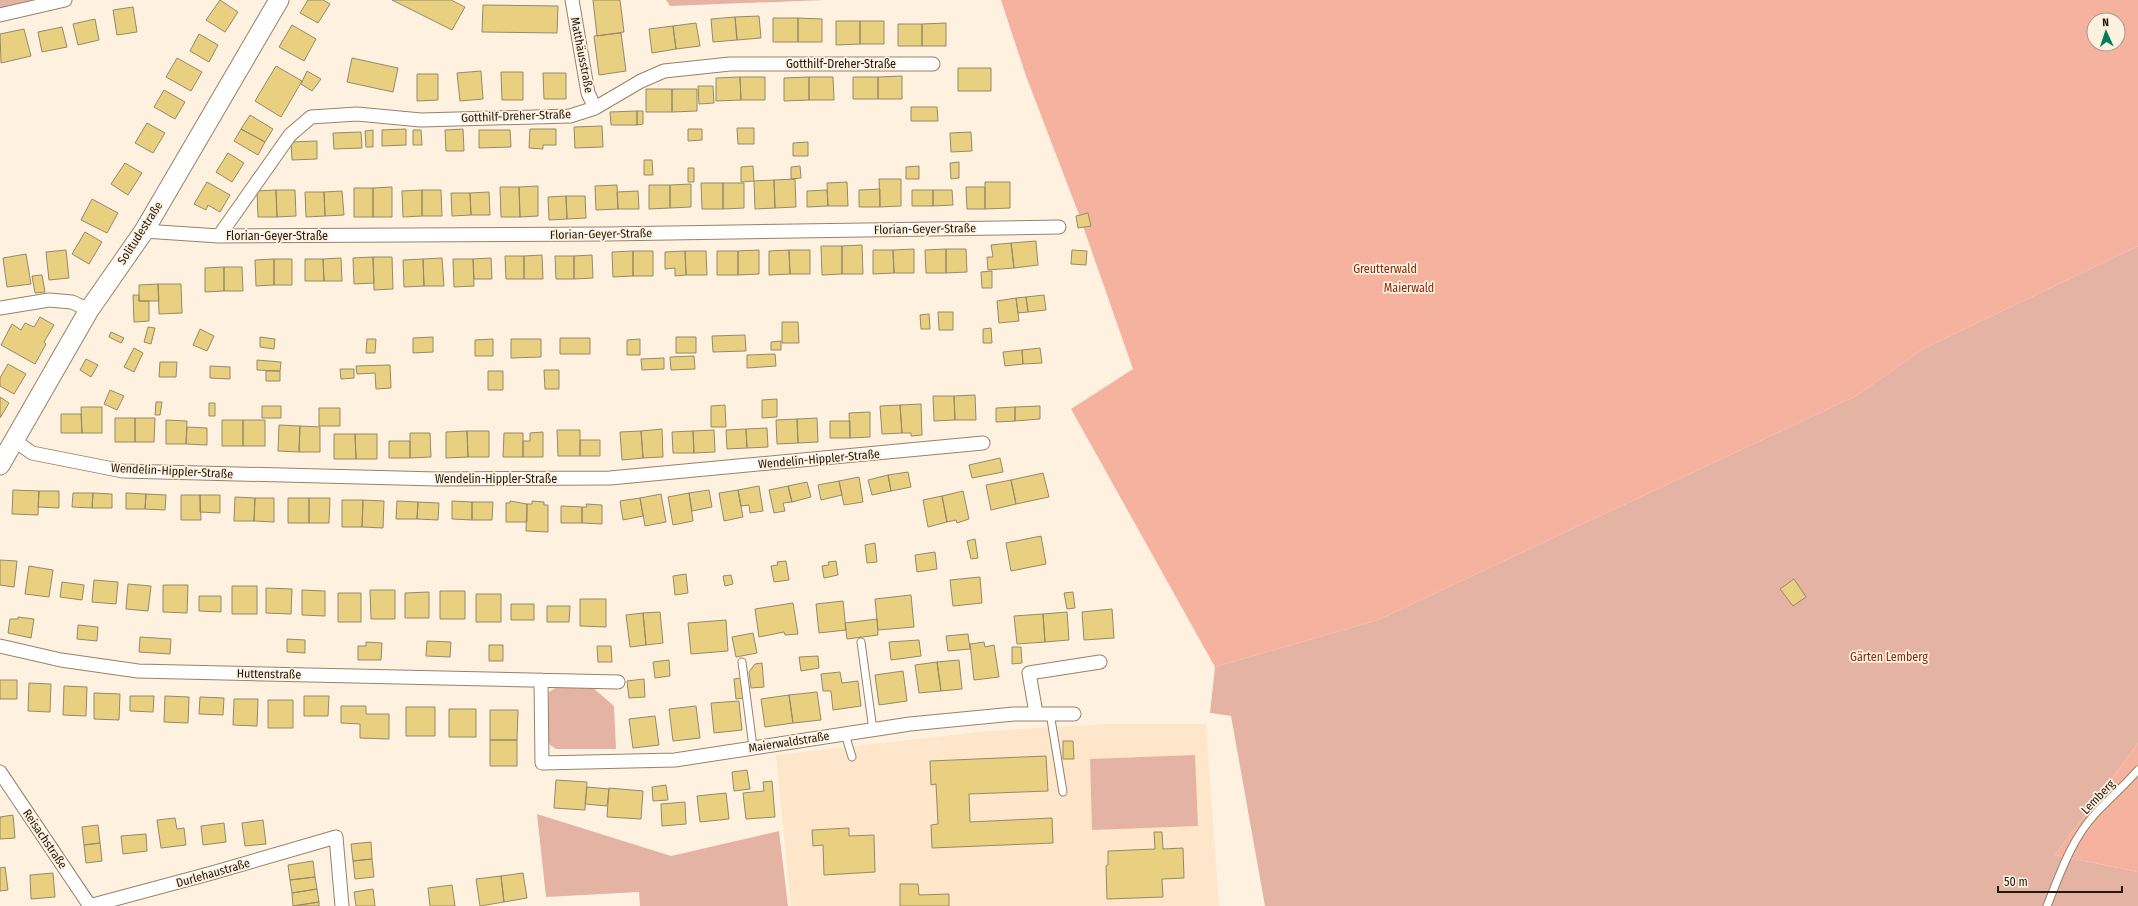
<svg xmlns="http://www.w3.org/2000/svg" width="2138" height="906" viewBox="0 0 2138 906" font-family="'Fira Sans Condensed',sans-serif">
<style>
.built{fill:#fde6c9}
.green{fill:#e5b3a4}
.forest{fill:#f5b29e;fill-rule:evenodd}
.building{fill:#e9d080;stroke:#948a6a}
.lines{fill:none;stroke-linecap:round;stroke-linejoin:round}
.service-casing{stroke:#978267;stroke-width:9}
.minor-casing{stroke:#978267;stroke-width:15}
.secondary-casing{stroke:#978267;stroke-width:21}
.service{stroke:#fff;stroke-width:7}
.minor{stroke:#fff;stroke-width:13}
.secondary{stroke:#fff;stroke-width:19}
.labels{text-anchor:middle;stroke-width:3.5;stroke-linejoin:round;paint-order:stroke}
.street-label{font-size:12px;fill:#221a0f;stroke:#fff1df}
.park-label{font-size:12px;fill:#892b0b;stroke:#fff1df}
</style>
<rect width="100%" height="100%" fill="#fff1df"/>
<path class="built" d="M1106 724H1206L1219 906H791L776 755 987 731Z"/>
<path class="green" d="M0 0H34L0 8Z
M666 0H825L670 6Z
M2138 246V743L2055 855 2138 872V906H1265L1231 716 1210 713 1215 667 1378 620 1856 396 1923 349Z
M560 685 591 686 614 706 616 749H556L550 745 547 735 549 692Z
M1195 755 1198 826 1092 830 1090 759Z
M537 814 671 856 779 831 788 906H640L639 892 546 897Z"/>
<path class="forest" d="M1001 0H2138V246L1923 349 1856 396 1378 620 1215 667 1071 409 1133 369 1078 212 1026 76ZM2094 20H2118V44H2094Z
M2138 743V872L2055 855Z"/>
<path class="building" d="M220 0 238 12 225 32 206 20Z
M308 0H323L330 4 318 23 300 13Z
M392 0H451L465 7 452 30Z
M593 0H620L624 32 597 36Z
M483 5 558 6 557 33 482 32Z
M133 7 137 32 117 35 113 10Z
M759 16 761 38 737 40 735 17Z
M735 17 737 40 713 42 711 19Z
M773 18H798V42H773Z
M798 18 822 19V42H798Z
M95 19 99 40 78 45 73 24Z
M836 21H860V44L836 45Z
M860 21H884V44H860Z
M696 23 700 46 676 49 673 26Z
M946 23V46H922V24Z
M898 24H922V46H898Z
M292 25 316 39 304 61 279 47Z
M673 26 676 49 652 53 649 29Z
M62 27 67 47 42 52 38 32Z
M24 29 31 56 1 63 0 34Z
M621 33 626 71 599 75 594 36Z
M199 34 218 45 209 62 190 51Z
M177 58 202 72 191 91 166 77Z
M352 58 398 68 393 92 347 82Z
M276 66 302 81 281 117 255 101Z
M958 68H991V91H958Z
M307 71 321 79 312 91 301 84Z
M481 71 483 99 460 101 457 73Z
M501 72H523V100H502Z
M543 73H566V99H544Z
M417 74H438V100L417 101Z
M902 76V99H878V77Z
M740 77 741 100 716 101V78Z
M740 77H765V100H741Z
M809 77V100L784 101V78Z
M809 77H833L834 100H809Z
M853 77H878V99H853Z
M698 86H713L714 103 699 104Z
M646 89H672V112H646Z
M672 89H697V111L672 112Z
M164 90 185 102 175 119 154 107Z
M911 107H937L938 121H911Z
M637 111V125H611L610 112Z
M637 111H643V124L637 125Z
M250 115 273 129 265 142 241 129Z
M147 123 165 133 153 153 135 143Z
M602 126 603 147 575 148 574 127Z
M737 128H754V144H738Z
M241 129 265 142 258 155 234 141Z
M406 129V145L382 146V130Z
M463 129 464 151H446L445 130Z
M530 129H556V145H543V149L529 148Z
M688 129H702V140L688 141Z
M373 130V147H366L365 131Z
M413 130H421L422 145H413Z
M479 130H510L511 147 479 148Z
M361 132 362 148 334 149 333 133Z
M971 132 972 151 951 152 950 133Z
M317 141V159L292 160 291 142Z
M808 142V156H793V143Z
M228 153 244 163 232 182 216 172Z
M644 160H652L653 175H644Z
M959 162V178L951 179 950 163Z
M125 163 142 173 128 195 111 184Z
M753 166 754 181 741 182V167Z
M800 166 801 178 791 179V167Z
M919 166V179H906V167Z
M688 168H694V182H688Z
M795 179 796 207 775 208 774 180Z
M879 179H901V206L880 207Z
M774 180 775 208 755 209 754 181Z
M207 182 230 195 220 212 208 205 206 210 194 204Z
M847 182 848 206H828L827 183Z
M985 182H1010V208L985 209Z
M701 183H723V209H702Z
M723 183H744V208L723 209Z
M691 184V207L670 208V185Z
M617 185 618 209 596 210 595 186Z
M649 185H670V208L649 209Z
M538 186V216L520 217 519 187Z
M392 187V217H373V188Z
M500 187H519L520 217H501Z
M966 187H985V209H967Z
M354 188H373V217H354Z
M880 189V207H859V190Z
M276 190 277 217H258L257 191Z
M276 190H295L296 216 277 217Z
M422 190V216L403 217 402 191Z
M422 190H441L442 216H422Z
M827 190 828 206 807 207V191Z
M912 190H933V206H912Z
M933 190H952L953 205 933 206Z
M342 191 344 215 325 216 324 192Z
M638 191 639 209H618L617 192Z
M305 192H324L325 216 306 217Z
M489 192 490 215H471L470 193Z
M451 193H470L471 215 452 216Z
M566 196H585L586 218 567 219Z
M566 196 567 219 549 220 548 197Z
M92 199 118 213 107 233 81 220Z
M1088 213 1091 226 1078 228 1076 216Z
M85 232 102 242 89 264 72 254Z
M1036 241 1038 265 1014 268 1011 243Z
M1011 243 1014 268 988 270 987 257H993L991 245Z
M862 245 863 274H842V246Z
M821 246H842V274L822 275Z
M914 249V273H894L893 250Z
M946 249V273H926L925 250Z
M946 249H966L967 272 946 273Z
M66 250 69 278 49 280 46 252Z
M759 250V274L738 275V251Z
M789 250H810V274H790Z
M789 250 790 274 769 275V251Z
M873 250H893L894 273 873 274Z
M1072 250 1087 251 1086 265 1071 264Z
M633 251H653V276H633Z
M633 251V276L613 277 612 252Z
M685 251 686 275 675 276V268L665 269V252Z
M685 251H706L707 275H686Z
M717 251H738V275H717Z
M26 254 31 284 7 287 3 258Z
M542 255 543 279H524V256Z
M592 255 593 278 574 279V256Z
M505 256H524V279H506Z
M555 256H574V279H556Z
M373 257 374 283 354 284 353 258Z
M373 257H392L393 289 374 290Z
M341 258 342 281H324L323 259Z
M442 258 444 286H424L423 259Z
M491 258 492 279H474L473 259Z
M274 259V285L256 286 255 260Z
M274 259H292V285H274Z
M305 259H323L324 281H305Z
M423 259 424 286 404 287 403 260Z
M453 259H473L474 286 454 287Z
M224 267V291L205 292V268Z
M224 267H242L243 291H224Z
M992 271V288H982L981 272Z
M42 275 45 292 35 293 32 276Z
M158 284H181L182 313 159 314Z
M158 284 159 301H139V285Z
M133 295H139V301H149V321L134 322Z
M1044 295 1046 310 1028 312 1026 297Z
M1026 297 1028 312 1018 313 1016 298Z
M1016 298 1019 321 999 323 997 301Z
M938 312H953V330H939Z
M929 314 930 329H921L920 315Z
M40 317 54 325 44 342 46 344 35 364 1 345 12 324 21 330 25 323 34 327Z
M782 322H798L799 343H782Z
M148 327 155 328 151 344 144 342Z
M991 328 992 343H983V329Z
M200 329 214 336 207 351 193 345Z
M111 332 124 338 121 343 109 337Z
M745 335 746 351 713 352 712 336Z
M260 337 275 339 274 349 260 347Z
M433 337V352L413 353V338Z
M676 337H696V353H676Z
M560 338H590V354H560Z
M367 339H376L375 353H366Z
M493 339V356H475V340Z
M511 339H541V357L511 358Z
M640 339V355H627V340Z
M781 341V350H771V342Z
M134 348 143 353 134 372 124 367Z
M1040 348 1042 363 1023 364 1022 350Z
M1022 350 1023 364 1005 366 1003 352Z
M775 354 776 366 747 368V355Z
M694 356 695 369 671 370 670 357Z
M664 358V369L642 370 641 359Z
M86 359 98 365 91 377 80 370Z
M257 360 281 362 280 371 257 370Z
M160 362H177L176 377H159Z
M8 364 26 374 14 394 0 386V378Z
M390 365 391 388 376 389 375 373 357 374 356 366Z
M210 366 230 367V379L210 378Z
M340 369H354V378L341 379Z
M544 370H559V389H545Z
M266 371H280V381H266Z
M488 371H503V390H488Z
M110 390 124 396 117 410 104 404Z
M975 395 976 420H955L954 396Z
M933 396H954L955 420 934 421Z
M0 397 9 403 0 418Z
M777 399V417L762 418V400Z
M156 402H162L160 415H155Z
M209 403H215V416H209Z
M921 404 922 435 911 436V433H902L900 405Z
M725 405 726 427H711V406Z
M900 405 902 433 882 434 880 406Z
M262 406H281V418H262Z
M1040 406V419L1015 421V407Z
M81 407H102V433H82Z
M1015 407V421L996 422V408Z
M319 408H340V426H319Z
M870 412V437L850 438 849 413Z
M61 414H81L82 433H61Z
M115 418H135V442H115Z
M135 418H155L154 442H135Z
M817 418 818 442 798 443 797 419Z
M797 419 798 443 777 444 776 420Z
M166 420 187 421 186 444H166Z
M222 420H243V446H222Z
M243 420H265V446H243Z
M830 421H850V438H830Z
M279 425 300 426 299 452 278 451Z
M300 426 320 427V452H299Z
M187 427 207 428V445L186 444Z
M767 428 768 447 747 448 746 429Z
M662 429 663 457 643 458 641 431Z
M746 429 747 448 727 449 726 430Z
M557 430H580V456H558Z
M714 430 715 452 694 453 693 431Z
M467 431 468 457 446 458V432Z
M467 431H489V457H468Z
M641 431 643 458 622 460 620 432Z
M693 431 694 453H673L672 432Z
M543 432V457H523V441H530V433Z
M410 433H430L431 457 410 458Z
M504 433H523V457H503Z
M334 434H355L356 459H334Z
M355 434H377V459H356Z
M580 440H600V456H580Z
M389 441H410V458H389Z
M1000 458 1003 472 972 478 969 465Z
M908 472 911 487 891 491 888 475Z
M1043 473 1049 497 1016 504 1011 480Z
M888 475 891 491 872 495 868 480Z
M859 477 863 502 844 505 839 481Z
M1011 480 1016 504 991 510 986 485Z
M839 481 842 495 821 500 818 485Z
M807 482 811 497 792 502 788 486Z
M759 486 763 511 750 513 749 505 741 506 738 490Z
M788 486 792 502 783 503 785 511 774 513 769 490Z
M13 490 39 491 38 515 12 514Z
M709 490 712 507 692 511 689 493Z
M738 490 743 517 724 521 719 493Z
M39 491H59V508L38 507Z
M963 491 969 519 957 523 956 520 947 522 942 496Z
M73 493H93L92 508 72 507Z
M93 493 112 494V508H92Z
M126 493 146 494 145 509H126Z
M689 493 693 521 673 525 668 497Z
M146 494 166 495 165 510 145 509Z
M661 494 666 522 645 526 640 498Z
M181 495H200L201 520H181Z
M200 495H220V513L200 512Z
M942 496 947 522 928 527 923 500Z
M235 497 255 498 254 521H234Z
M255 498H274V522L254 521Z
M288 498H309V523H288Z
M309 498H330L329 523H309Z
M640 498 643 516 623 520 620 501Z
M342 500H363L362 527H342Z
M363 500 384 501 383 528 362 527Z
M397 501 418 502 417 519H396Z
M452 501 472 502V520L452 519Z
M510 501 527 504V522H506V503H510Z
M532 501 544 502V505H548V532L526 531 527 504H532Z
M418 502 439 503 438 520 417 519Z
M472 502H493L492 520H472Z
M586 504 602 505V524L582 523V507H587Z
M561 506 582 507V523H561Z
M1041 536 1046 564 1011 571 1006 543Z
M975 539 978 558 971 559 967 541Z
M875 543 877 562 867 563 865 545Z
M935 552 937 569 917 572 915 555Z
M0 560 17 561 14 587 0 585Z
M786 561 789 580 774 582 771 566 778 565 777 562Z
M836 561 838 575 824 578 822 566 829 565 828 562Z
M29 566 53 570 49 597 25 594Z
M686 574 688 593 675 595 673 576Z
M731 575 733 584 725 586 723 576Z
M980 577 982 603 953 606 950 580Z
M1794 579 1806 597 1793 606 1780 589Z
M94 580 118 582 116 604 92 602Z
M62 582 84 585 82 600 60 597Z
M128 584 151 586 148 611 126 609Z
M163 585H188L187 613 163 612Z
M232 586H257V614H232Z
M266 588 292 589 291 614 266 613Z
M302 590 325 591V616L302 615Z
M370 590H395V619H371Z
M440 591H465V619H440Z
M429 592V618H405V593Z
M1073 592 1075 608 1067 609 1064 593Z
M338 593H361V622H338Z
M476 594H501V622H476Z
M911 595 914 627 878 630 875 599Z
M199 596H221V612L199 611Z
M580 599H606V627L580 626Z
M843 601 846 630 819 633 816 604Z
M793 603 798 634 785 635 784 632 759 637 755 609Z
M511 604H534V620H511Z
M547 606H570L569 622H547Z
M1112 609 1114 638 1084 640 1082 612Z
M660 612 663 643 646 645 643 613Z
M1067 612 1069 640 1045 642 1043 614Z
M643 613 646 645 630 647 626 615Z
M1043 614 1045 642 1017 644 1014 616Z
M18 617 34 619 31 638 8 633 10 619H18Z
M877 619 878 635 847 639 845 623Z
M726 620 728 651 691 654 688 623Z
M78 625 98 627 97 641 77 639Z
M753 633 757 653 736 657 732 637Z
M968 634 970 649 948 651 946 636Z
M140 637 171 639 170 654 139 652Z
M287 639 305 640V653L287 652Z
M919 640 921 656 891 660 889 642Z
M427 641 451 642 450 657 426 656Z
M366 642 382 643 381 660H358V646H366Z
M984 642 985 647 994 645 999 677 974 680 970 644Z
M489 645H503V661H489Z
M597 646H611L612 662H598Z
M1012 647H1021L1022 663 1012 664Z
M818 656 819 668 801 671 799 657Z
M669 660 670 676 655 678 653 662Z
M959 660 962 689 941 691 937 662Z
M937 662 941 691 919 693 915 665Z
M762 663 764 687 751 688 749 672 755 664Z
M903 671 907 701 879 705 875 675Z
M840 672 842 683 858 681 861 706 833 710 831 691H823L821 674Z
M741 678 743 698 736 699 734 679Z
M644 679 645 697 629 698 627 681Z
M0 680H17V699H0Z
M29 683 51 684 50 712 28 711Z
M64 686 87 687 86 716 63 715Z
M817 692 821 720 793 723 789 695Z
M94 693 120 694 119 720 94 719Z
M789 695 793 723 765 727 761 699Z
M130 696H154L153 712 130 711Z
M165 696 189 697 188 723 164 722Z
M304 696H329L328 716H304Z
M200 697 224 698 223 715 199 714Z
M234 699H258L257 726 233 725Z
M268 700H293V728H268Z
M739 701 742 730 714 733 711 703Z
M341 706H366V714H389V739L360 738V724L341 723Z
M696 706 700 738 673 741 669 709Z
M406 707H435V736H406Z
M449 709H476V737H449Z
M490 710H518L517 740H490Z
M655 716 659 745 633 748 629 719Z
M490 740H517V766H490Z
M1063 741H1073L1074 759H1063Z
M1046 756 1048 791 969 794 970 822 1052 818 1053 843 932 848 931 825 938 824 936 784 931 785 930 761Z
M747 770 750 789 734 791 732 772Z
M556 780 587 782 585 810 554 808Z
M772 781 775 817 746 819 743 793 764 791 763 782Z
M666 785 668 800 653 801 652 787Z
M587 787 609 789 607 806 585 804Z
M609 788 643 791 641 819 607 817Z
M726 793 729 819 700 822 697 796Z
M685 802 686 824 662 826 661 804Z
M13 815 15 838 0 839V817Z
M175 818 177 829 184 828 186 845 161 848 157 820Z
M263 820 266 844 245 846 242 823Z
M224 823 226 842 203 845 201 826Z
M98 825 100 843 84 845 82 827Z
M849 828V836L874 835 875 872 824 875 823 845 813 846 812 830Z
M1154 832H1162L1163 849 1183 848 1184 878 1162 879 1163 897 1107 899 1106 866 1108 865V851L1155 849Z
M146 834 147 851 123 854 121 836Z
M371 842 372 859 353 861 351 844Z
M100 843 102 861 86 863 84 845Z
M372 859 374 877 355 879 353 861Z
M313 861 315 877 290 880 288 865Z
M5 867 8 890 0 891V868Z
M53 873 55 897 31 899 30 875Z
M523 873 527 898 504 902 501 876Z
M501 876 504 902 480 906 476 879Z
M315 877 317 889 292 893 290 880Z
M900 884H918L919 895 949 894V906H900Z
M452 885 455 906H430L428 888Z
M317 889 319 902 293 906 292 893Z
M373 889 375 906H356L354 892Z
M319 902V906H293Z"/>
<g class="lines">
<g class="service-casing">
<path id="service" d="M861 642 873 730
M742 662 753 747
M1050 713 1063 792
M845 734 852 757
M2047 906C2060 874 2071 840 2095 814 2109 799 2125 785 2138 770"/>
</g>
<g class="minor-casing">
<path id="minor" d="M572 0 588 93 595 108
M0 15 65 0
M144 231 219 236 607 234 1059 227
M219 236 290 135 311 117 357 114 421 120 570 116 595 108 641 81 664 71 730 64H933
M0 308 49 300 72 302 89 310
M14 440 32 453 123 471 437 479 610 478 983 443
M0 646 61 660 138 671 618 682
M541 680 542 763 675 760 910 724 1014 714H1074
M1036 713 1029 673 1100 662
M0 772 90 906
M89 906 212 873 336 837 342 906"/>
</g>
<g class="secondary-casing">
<path id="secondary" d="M0 465 89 310 144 231 279 0"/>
</g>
<use href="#service" class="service"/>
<use href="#minor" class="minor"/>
<use href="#secondary" class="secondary"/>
</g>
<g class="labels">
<g class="street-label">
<text transform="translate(582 55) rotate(79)" y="4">Matthäusstraße</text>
<text x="841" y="68">Gotthilf-Dreher-Straße</text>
<text transform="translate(516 116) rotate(-2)" y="4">Gotthilf-Dreher-Straße</text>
<text transform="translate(925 229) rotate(-1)" y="4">Florian-Geyer-Straße</text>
<text transform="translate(140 233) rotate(-57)" y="4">Solitudestraße</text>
<text transform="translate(601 234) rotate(-1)" y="4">Florian-Geyer-Straße</text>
<text x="277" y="240">Florian-Geyer-Straße</text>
<text transform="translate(819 459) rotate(-5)" y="4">Wendelin-Hippler-Straße</text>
<text transform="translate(172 471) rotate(3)" y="4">Wendelin-Hippler-Straße</text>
<text x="496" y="483">Wendelin-Hippler-Straße</text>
<text transform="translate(269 674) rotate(1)" y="4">Huttenstraße</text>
<text transform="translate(789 742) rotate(-9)" y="4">Maierwaldstraße</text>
<text transform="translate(2098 797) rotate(-46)" y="4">Lemberg</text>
<text transform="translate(45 839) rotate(56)" y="4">Reisachstraße</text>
<text transform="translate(213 873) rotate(-16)" y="4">Durlehaustraße</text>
</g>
<g class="park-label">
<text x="1385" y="273">Greutterwald</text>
<text x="1409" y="292">Maierwald</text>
<text x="1889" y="661">Gärten Lemberg</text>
</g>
</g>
<g transform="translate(2106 32) rotate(357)"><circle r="19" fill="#fff1df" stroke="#a79b8c"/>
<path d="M0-3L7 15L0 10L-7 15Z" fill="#027e5d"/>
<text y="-6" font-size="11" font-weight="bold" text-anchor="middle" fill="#221a0f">N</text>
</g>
<path d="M1998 886v6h124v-6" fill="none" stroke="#221a0f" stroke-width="2"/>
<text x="2004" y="886" font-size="12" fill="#221a0f" stroke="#fff1df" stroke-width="3" paint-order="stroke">50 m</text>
</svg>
